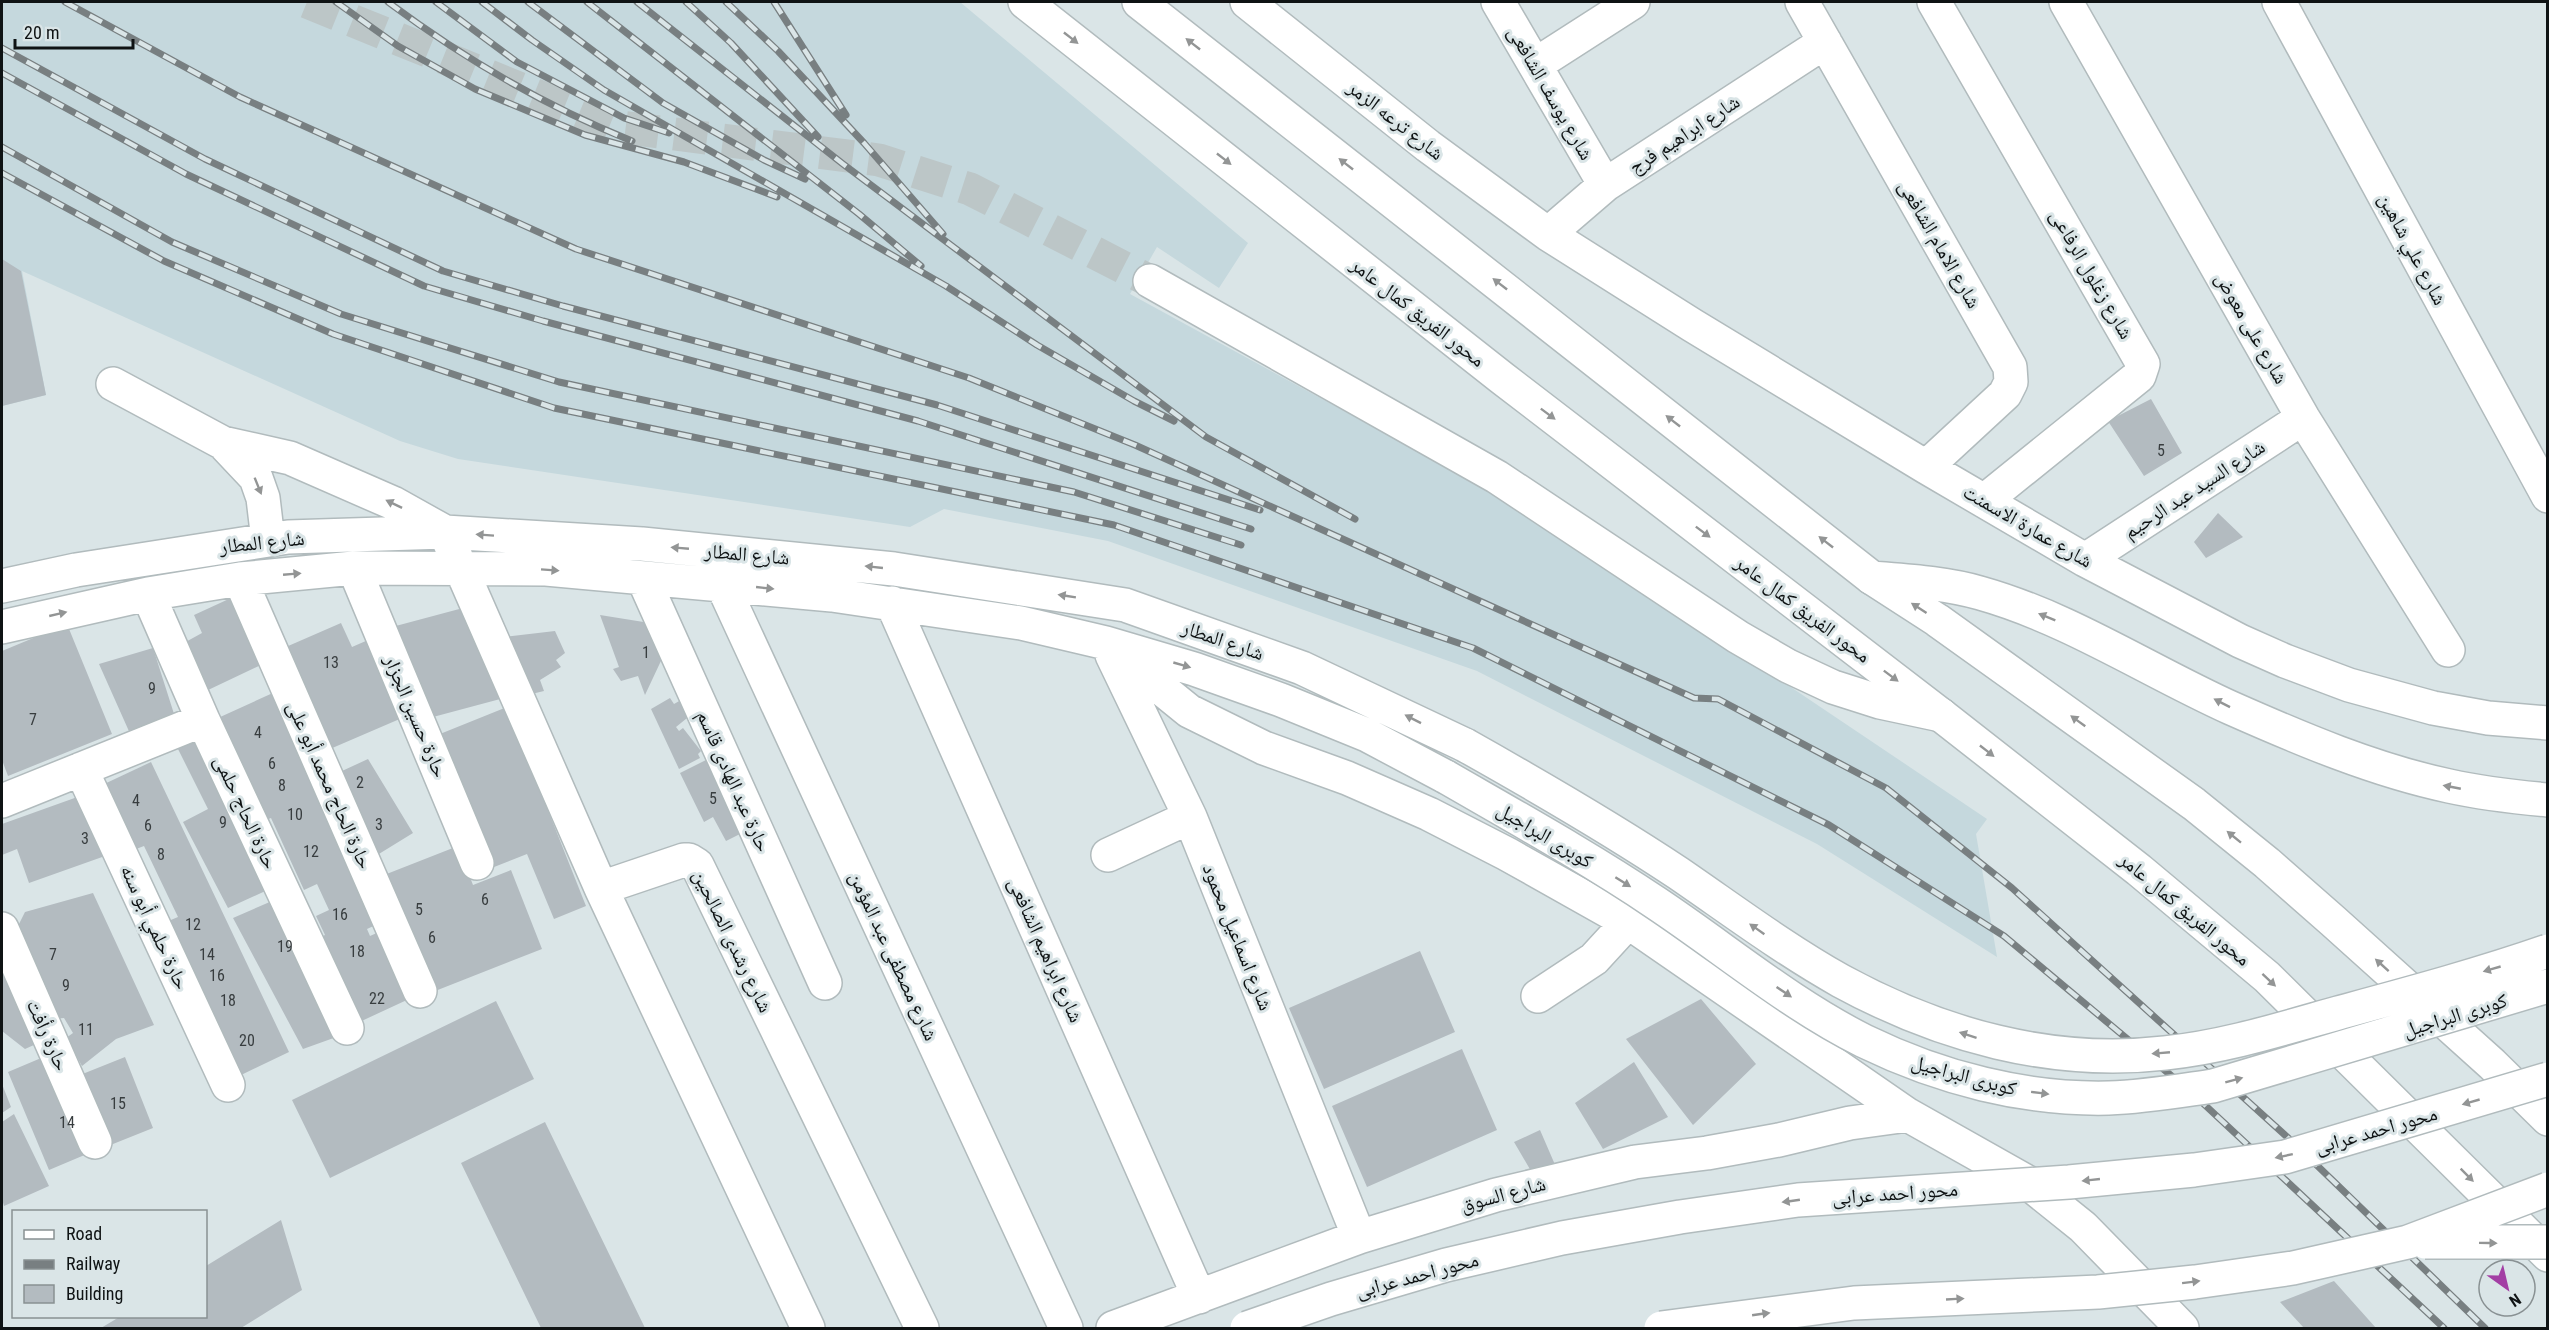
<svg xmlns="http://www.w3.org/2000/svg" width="2549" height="1330" viewBox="0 0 2549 1330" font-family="'Roboto Condensed','Noto Naskh Arabic',sans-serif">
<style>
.built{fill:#c5d8dd}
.building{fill:#b3bbc0}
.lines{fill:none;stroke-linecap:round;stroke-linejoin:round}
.minor-tunnel{stroke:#bcc6c7;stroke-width:33;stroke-dasharray:33 16;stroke-linecap:butt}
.minor-casing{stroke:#b1bbbd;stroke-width:36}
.major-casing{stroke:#b1bbbd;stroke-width:36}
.highway-casing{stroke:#b1bbbd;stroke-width:36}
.minor{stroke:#fff;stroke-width:33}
.major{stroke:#fff;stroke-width:33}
.highway{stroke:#fff;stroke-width:33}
.rail-casing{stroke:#787f81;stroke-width:7}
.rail{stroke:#dae5e7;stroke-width:4.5;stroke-dasharray:14;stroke-linecap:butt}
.minor-bridge-casing{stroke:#b1bbbd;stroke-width:36;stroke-linecap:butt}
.highway-bridge-casing{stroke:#b1bbbd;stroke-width:36;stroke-linecap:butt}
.minor-bridge{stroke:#fff;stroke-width:33}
.highway-bridge{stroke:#fff;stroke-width:33}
.oneway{fill:#939595}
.labels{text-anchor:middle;stroke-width:6;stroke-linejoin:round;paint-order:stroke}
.number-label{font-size:16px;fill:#383d3f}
.street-label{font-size:20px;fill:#0f1314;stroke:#dae5e7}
</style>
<rect width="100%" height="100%" fill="#dae5e7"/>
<path class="built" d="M2 2H960L1248 243 1219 288 1157 247 1130 294 1538 517 1987 819 1976 834 1997 957 1817 844 1477 671 1108 541 944 509 910 527 458 459 400 441 22 271 46 395 2 406Z"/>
<path class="building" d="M2 259 21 271 46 395 2 406Z
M2151 399 2182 453 2144 476 2108 421Z
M2218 513 2243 537 2206 558 2194 542Z
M231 598 263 664 206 691 182 644 202 633 194 615Z
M463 608 504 698 433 717 392 627Z
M600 615 656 624 667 648 645 695 638 676 621 681 613 669 619 667Z
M341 623 352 647 375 637 409 715 323 752 279 650Z
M67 624 112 734 8 776 2 760V651Z
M555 631 565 653 556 660 561 667 540 680 544 691 523 696 503 637Z
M153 648 175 717 132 738 99 664Z
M275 692 380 923 367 929 370 936 379 932 409 999 353 1025 315 940 325 935 316 916 329 910 317 884 304 890 271 818 266 820 218 718Z
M670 698 674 704 681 700 692 714 676 727 679 731 683 728 701 751 698 754 700 758 679 769 651 709Z
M507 707 586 906 554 919 527 854 489 869 435 736Z
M206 727 274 887 228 908 183 822 208 809 177 747Z
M716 755 752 828 726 841 713 817 704 822 680 773Z
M368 759 413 833 374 857 329 777Z
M151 762 289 1052 239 1076 166 922 178 917 144 846 131 851 100 786Z
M83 795 105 856 29 883 17 849 2 855V824Z
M458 846 473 885 511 870 542 949 425 995 379 877Z
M93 893 154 1025 116 1039 82 1066 66 1038 73 1033 64 1018 52 1019 13 936 25 912Z
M279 898 342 1035 303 1049 233 918Z
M2 946 45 1040 25 1049 2 1031Z
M1420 951 1455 1032 1324 1089 1289 1008Z
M1701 999 1756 1064 1693 1125 1626 1039Z
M496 1001 534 1079 330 1178 292 1100Z
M1462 1049 1497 1130 1367 1187 1332 1106Z
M53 1053 94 1151 49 1170 8 1072Z
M125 1057 153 1128 108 1146 80 1075Z
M1634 1062 1668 1117 1603 1149 1575 1103Z
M2 1084 11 1107 2 1113Z
M14 1114 49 1186 4 1206 2 1199V1122Z
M545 1122 645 1328H541L461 1163Z
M1540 1130 1556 1167 1531 1171 1514 1142Z
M281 1220 302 1290 241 1328H101L121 1316H206V1266Z
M2334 1281 2376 1328H2304L2280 1302Z"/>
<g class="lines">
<path class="minor-tunnel" d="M307 2 612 126 879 160 970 189 1150 281"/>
<g class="minor-casing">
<path id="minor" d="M1247 2 1428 146 1548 234 1692 325 1926 467 2085 560 2240 641 2285 661 2349 685 2433 708 2488 718 2548 723
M1498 2 1605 185
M1802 2 2010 367 2011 382 2005 394 1926 467
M1934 2 2143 364 2139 376 1984 501
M2066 2 2303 418 2448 650
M2279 2 2548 496
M1535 65 1633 2
M1548 234 1605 185 1825 42
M1150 281 1497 477 1738 637 1788 666 1833 687 1880 702 1941 715
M113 384 223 443 290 458 393 503 445 532 601 888 684 860H689L697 865 922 1328
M223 443 256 478 263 498 268 540
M2085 560 2303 418
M721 566 722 584 1066 1328
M354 568 477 863
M643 578 825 983
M240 579 420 991
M2 586 76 570 288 537 445 532 642 544 894 569 1125 605 1302 668 1465 745
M148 594 203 720 347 1028
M892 603 1199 1297
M2 627 148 594 240 579 354 568 546 569 832 595 1021 623 1106 643 1194 669 1281 700 1367 735 1446 777
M1115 651 1189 711 1264 748 1347 778 1429 814 1507 854 1628 922 1908 1115 2027 1182 2083 1227 2182 1328
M1112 655 1190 817 1359 1237
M81 769 228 1085
M2 801 203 720
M1108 855 1190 817
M601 888 808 1328
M2 929 95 1142
M1538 996 1594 959 1628 922
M1113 1328 1359 1237 1496 1195 1635 1162 1707 1153 1779 1140 1850 1123 1908 1115"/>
</g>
<g class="major-casing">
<path id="major" d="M1872 578 1937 620 2194 804 2267 863 2333 921 2492 1064 2548 1119
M1941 715 2139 870 2267 977 2548 1255"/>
</g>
<g class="highway-casing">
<path id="highway" d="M1025 2 1502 378 1941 715
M1139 2 1872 578C1908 581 1945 583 1980 593 2069 618 2147 670 2231 708 2301 739 2374 770 2449 786 2481 793 2515 797 2548 800"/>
</g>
<use href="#minor" class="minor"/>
<use href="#major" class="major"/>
<use href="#highway" class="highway"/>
<g class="rail-casing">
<path id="rail" d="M65 2 240 97 576 249 969 378 1135 445 1694 698 1718 699 1886 788 2012 888 2296 1145 2485 1328
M336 2 398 46 475 89 585 135 684 162 777 197
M388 2C463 58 545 106 632 141
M436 2 517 62 624 118 669 133
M482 2 532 40 604 90 946 286 1037 345 1134 401 1174 421
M528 2 663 103 764 160 805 179
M587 2 859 214 921 266
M637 2 843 164 1206 437 1355 519
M686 2 731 43 818 137
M726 2 778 51 864 143 943 234
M774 2 846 115
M2 48 205 159 443 271 563 306 937 405 1260 510
M2 73 186 174 424 286 543 321 918 421 1251 529
M2 147 172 242 341 314 559 382 1074 492 1241 545
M2 173 164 261 333 334 554 408 1114 525 1473 648 1829 825 2004 936 2192 1093 2444 1328"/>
</g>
<use href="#rail" class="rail"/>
<g class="minor-bridge-casing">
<path id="minor-bridge" d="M1465 745C1538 786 1609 827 1678 873 1732 910 1784 949 1841 981 1940 1035 2051 1066 2165 1053 2224 1047 2281 1029 2338 1013 2408 994 2479 975 2548 951
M1446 777C1517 818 1589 858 1656 903 1725 949 1790 1004 1864 1041 1940 1078 2025 1100 2109 1098 2144 1097 2178 1091 2213 1086L2548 986"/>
</g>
<g class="highway-bridge-casing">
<path id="highway-bridge" d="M2425 1242H2548
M1247 1328 1331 1299 1446 1265 1562 1238 1680 1217 1798 1200 2069 1182 2194 1170 2285 1157 2548 1079
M1661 1328 1854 1303 2098 1292 2195 1282 2293 1268 2408 1242 2548 1189"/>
</g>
<use href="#minor-bridge" class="minor-bridge"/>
<use href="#highway-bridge" class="highway-bridge"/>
</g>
<defs><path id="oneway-solid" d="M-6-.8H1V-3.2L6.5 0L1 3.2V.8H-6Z" transform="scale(1.5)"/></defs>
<g class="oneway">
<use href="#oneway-solid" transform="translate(1071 38) rotate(38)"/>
<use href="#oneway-solid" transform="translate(1193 44) rotate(-142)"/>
<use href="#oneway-solid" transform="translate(1224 159) rotate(38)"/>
<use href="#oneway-solid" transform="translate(1346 164) rotate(-142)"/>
<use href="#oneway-solid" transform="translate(1500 284) rotate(-142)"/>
<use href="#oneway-solid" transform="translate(1548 414) rotate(37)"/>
<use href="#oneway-solid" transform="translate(1673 421) rotate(-142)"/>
<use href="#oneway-solid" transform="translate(258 486) rotate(68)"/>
<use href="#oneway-solid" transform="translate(394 504) rotate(-154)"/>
<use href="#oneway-solid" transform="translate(1703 532) rotate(37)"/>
<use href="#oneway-solid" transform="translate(485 535) rotate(-176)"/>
<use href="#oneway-solid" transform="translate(1826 542) rotate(-142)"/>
<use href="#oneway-solid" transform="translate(680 548) rotate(-175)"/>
<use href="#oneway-solid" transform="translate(874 567) rotate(-174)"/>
<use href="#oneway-solid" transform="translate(550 570) rotate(4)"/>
<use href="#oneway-solid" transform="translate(292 574) rotate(-5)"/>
<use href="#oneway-solid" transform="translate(765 588) rotate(6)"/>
<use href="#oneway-solid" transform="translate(1067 596) rotate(-171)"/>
<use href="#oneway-solid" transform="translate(1919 608) rotate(-147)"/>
<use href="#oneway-solid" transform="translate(58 614) rotate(-13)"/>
<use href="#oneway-solid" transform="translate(2047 617) rotate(-158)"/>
<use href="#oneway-solid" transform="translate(1182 665) rotate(16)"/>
<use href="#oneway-solid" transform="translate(1891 676) rotate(37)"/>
<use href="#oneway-solid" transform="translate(2222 703) rotate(-153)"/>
<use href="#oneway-solid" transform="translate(1413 719) rotate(-153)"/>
<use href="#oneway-solid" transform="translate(2078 721) rotate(-144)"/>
<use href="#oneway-solid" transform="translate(1987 751) rotate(38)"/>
<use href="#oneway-solid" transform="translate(2452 787) rotate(-169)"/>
<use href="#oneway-solid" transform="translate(2234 837) rotate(-141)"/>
<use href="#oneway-solid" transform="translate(1623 882) rotate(32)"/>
<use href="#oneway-solid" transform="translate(1757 929) rotate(-145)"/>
<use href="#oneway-solid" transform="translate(2382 965) rotate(-138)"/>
<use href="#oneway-solid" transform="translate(2492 969) rotate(164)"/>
<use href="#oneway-solid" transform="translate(2269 980) rotate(43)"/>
<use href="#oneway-solid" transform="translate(1784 992) rotate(34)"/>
<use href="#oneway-solid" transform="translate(1968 1035) rotate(-162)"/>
<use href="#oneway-solid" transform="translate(2161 1053) rotate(175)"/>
<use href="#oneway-solid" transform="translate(2234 1080) rotate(-15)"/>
<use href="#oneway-solid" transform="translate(2040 1093) rotate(7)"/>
<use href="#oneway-solid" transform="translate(2471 1102) rotate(164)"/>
<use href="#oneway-solid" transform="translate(2284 1156) rotate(168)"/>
<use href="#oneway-solid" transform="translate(2467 1175) rotate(45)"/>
<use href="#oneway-solid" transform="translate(2091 1180) rotate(174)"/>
<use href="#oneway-solid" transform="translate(1791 1201) rotate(172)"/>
<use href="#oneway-solid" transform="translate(2488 1243) rotate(1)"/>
<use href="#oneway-solid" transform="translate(2191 1282) rotate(-7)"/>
<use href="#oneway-solid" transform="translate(1955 1299) rotate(-3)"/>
<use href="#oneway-solid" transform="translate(1761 1314) rotate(-8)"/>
</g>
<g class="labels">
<g class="number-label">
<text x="2161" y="456">5</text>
<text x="646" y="658">1</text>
<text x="331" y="668">13</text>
<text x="152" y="694">9</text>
<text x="33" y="725">7</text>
<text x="258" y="738">4</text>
<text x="272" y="769">6</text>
<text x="360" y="788">2</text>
<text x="282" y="791">8</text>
<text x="713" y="804">5</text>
<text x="136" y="806">4</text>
<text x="295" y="820">10</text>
<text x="223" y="828">9</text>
<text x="379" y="830">3</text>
<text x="148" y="831">6</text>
<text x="85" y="844">3</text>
<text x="311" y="857">12</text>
<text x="161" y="860">8</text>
<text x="485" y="905">6</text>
<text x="419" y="915">5</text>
<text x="340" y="920">16</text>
<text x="193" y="930">12</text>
<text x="432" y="943">6</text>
<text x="285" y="952">19</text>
<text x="357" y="957">18</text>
<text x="53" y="960">7</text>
<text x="207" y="960">14</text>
<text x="217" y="981">16</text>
<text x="66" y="991">9</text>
<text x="377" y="1004">22</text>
<text x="228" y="1006">18</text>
<text x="86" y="1035">11</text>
<text x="247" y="1046">20</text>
<text x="118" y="1109">15</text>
<text x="67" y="1128">14</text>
</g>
<g class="street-label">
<text transform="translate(1551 93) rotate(60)" y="7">شارع يوسف الشافعى</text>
<text transform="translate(1396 120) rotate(38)" y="7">شارع ترعه الزمر</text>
<text transform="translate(1684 134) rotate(-33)" y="7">شارع ابراهيم فرج</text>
<text transform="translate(1940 244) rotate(60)" y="7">شارع الامام الشافعى</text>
<text transform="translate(2413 249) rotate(62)" y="7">شارع علي شاهين</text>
<text transform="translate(2092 274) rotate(60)" y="7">شارع زغلول الرفاعى</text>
<text transform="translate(1418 312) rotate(38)" y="7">محور الفريق كمال عامر</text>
<text transform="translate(2252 328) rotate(60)" y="7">شارع على معوض</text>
<text transform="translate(2194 489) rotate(-33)" y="7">شارع السيد عبد الرحيم</text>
<text transform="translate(2028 526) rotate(30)" y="7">شارع عمارة الاسمنت</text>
<text transform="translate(262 542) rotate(-6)" y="7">شارع المطار</text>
<text transform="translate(747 554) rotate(5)" y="7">شارع المطار</text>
<text transform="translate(1803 609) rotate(37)" y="7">محور الفريق كمال عامر</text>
<text transform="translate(1223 640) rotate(19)" y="7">شارع المطار</text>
<text transform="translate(416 716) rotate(67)" y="7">حارة حسين الجزار</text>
<text transform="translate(734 781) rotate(66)" y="7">حارة عبد الهادى قاسم</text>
<text transform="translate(330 785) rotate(66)" y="7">حارة الحاج محمد أبو على</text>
<text transform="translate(246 812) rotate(65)" y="7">حارة الحاج حلمى</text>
<text transform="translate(1545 835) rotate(31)" y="7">كوبرى البراجيل</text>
<text transform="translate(2185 909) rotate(40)" y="7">محور الفريق كمال عامر</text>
<text transform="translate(155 927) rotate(65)" y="7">حارة حلمي أبو سنه</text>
<text transform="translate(1238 937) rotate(68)" y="7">شارع اسماعيل محمود</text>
<text transform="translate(733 941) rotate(64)" y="7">شارع رشدى الصالحين</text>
<text transform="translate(1046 950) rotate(66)" y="7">شارع ابراهيم الشافعى</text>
<text transform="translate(894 956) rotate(65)" y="7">شارع مصطفى عبد المؤمن</text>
<text transform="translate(2455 1015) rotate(-17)" y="7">كوبرى البراجيل</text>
<text transform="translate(48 1035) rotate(66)" y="7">حارة رأفت</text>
<text transform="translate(1964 1075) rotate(15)" y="7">كوبرى البراجيل</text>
<text transform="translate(2376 1130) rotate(-16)" y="7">محور احمد عرابى</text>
<text transform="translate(1895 1193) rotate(-4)" y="7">محور احمد عرابى</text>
<text transform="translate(1503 1194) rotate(-15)" y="7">شارع السوق</text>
<text transform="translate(1417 1275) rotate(-15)" y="7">محور احمد عرابى</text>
</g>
</g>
<rect width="2549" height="1330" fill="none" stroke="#0f1314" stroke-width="6"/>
<rect x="12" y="1210" width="195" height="108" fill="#dae5e7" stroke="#899193" stroke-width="1.5"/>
<rect x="24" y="1230" width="30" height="9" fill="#ffffff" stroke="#899193" stroke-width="1.5"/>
<text x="66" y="1240" font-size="18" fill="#0f1314">Road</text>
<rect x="24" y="1260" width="30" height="9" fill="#787f81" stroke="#899193" stroke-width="1.5"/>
<text x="66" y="1270" font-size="18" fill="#0f1314">Railway</text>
<rect x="24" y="1285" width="30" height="18" fill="#b3bbc0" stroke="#899193" stroke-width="1.5"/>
<text x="66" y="1300" font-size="18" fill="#0f1314">Building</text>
<g transform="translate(2507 1288) rotate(146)"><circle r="28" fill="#dae5e7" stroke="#899193" stroke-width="1.5"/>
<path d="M0-4.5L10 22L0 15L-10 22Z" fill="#a33fa4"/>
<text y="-9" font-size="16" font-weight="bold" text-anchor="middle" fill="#0f1314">N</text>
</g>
<path d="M15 39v9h118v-9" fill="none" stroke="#0f1314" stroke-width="3"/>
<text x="24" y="39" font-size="18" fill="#0f1314" stroke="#dae5e7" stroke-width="4.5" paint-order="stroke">20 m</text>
</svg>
